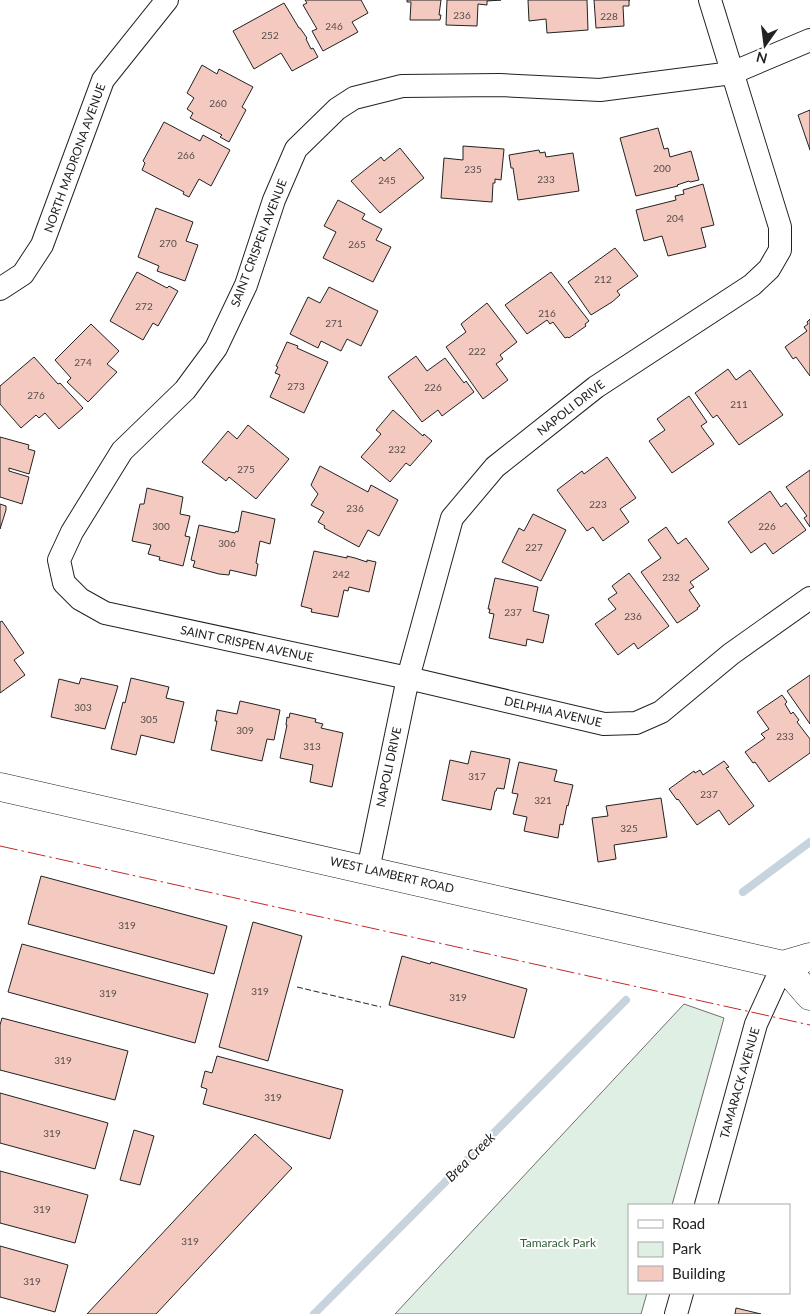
<svg xmlns="http://www.w3.org/2000/svg" width="810" height="1314" viewBox="0 0 810 1314" font-family="Lato,sans-serif">
<style>
.green{fill:#e0efe3;stroke:#6f6f6f}
.lines{fill:none;stroke-linecap:round;stroke-linejoin:round}
.stream{stroke:#c7d3dd;stroke-width:8}
.building{fill:#f3c9c0;stroke:#222}
.street-casing{stroke:#222;stroke-width:24}
.secondary-casing{stroke:#222;stroke-width:29}
.street{stroke:#fff;stroke-width:22}
.secondary{stroke:#fff;stroke-width:28}
.fence{stroke:#222;stroke-width:1;stroke-dasharray:6 2.5;stroke-linecap:butt}
.power{stroke:#c62828;stroke-width:1;stroke-dasharray:18 4 2.5 4;stroke-linecap:butt}
.labels{text-anchor:middle;stroke-width:4;stroke-linejoin:round;paint-order:stroke}
.number-label{font-size:10px;fill:#564c4a}
.street-label{font-size:12px;fill:#222;stroke:#fff}
.park-label{font-size:12px;fill:#2f5e38;stroke:#fff}
.water-label{font-size:14px;font-style:italic;fill:#222;stroke:#fff}
</style>
<rect width="100%" height="100%" fill="#fff"/>
<path class="green" d="M684 1004 724 1018 672 1205H629V1293H647L641 1314H395Z"/>
<g class="lines">
<path class="stream" d="M743 892 810 842
M314 1314 626 1000"/>
</g>
<path class="building" d="M305 0H361L368 13 352 22 358 32 323 51 312 31 317 29 303 5 307 3Z
M407 0H441L439 15H441L440 20H410L411 2H407Z
M447 0H501L487 1V5L478 4 477 26 446 25Z
M528 0H587L588 30 547 33 546 19 529 21Z
M594 0H630H629V6H623L624 26 596 28Z
M284 3 299 28H300L307 38 306 39 311 49 313 48 318 57 292 71 281 53 254 69 233 31Z
M202 65 217 74 219 69 253 87 242 107 246 110 229 142 220 137 222 135 190 118 193 113 187 109 194 98 187 93Z
M810 110V150L798 115Z
M164 122 200 141 203 135 230 150 211 186 199 179 189 197 183 194 184 192 142 170 145 163 143 161Z
M658 128 664 149 668 148 670 157 691 151 699 180 690 182 689 181 677 185 678 186 636 196 620 138Z
M463 146 504 149 501 180 495 179V183H493L492 202 441 198 444 158 463 160Z
M400 148 424 178 380 213 351 181 381 157 384 161Z
M539 150 540 153 545 152 546 157 573 153 579 191 518 200 513 168H511L509 155Z
M703 184 714 225 701 228 706 247 668 256 662 236 644 241 636 210 676 200 675 196 684 194 683 190Z
M338 200 365 214 362 219 382 229 376 240 391 247 373 282 323 258 336 232 324 226Z
M156 208 193 222 186 241 198 245 185 281 157 271 159 266 138 257Z
M615 248 638 276 617 291 620 295 612 302 591 315 568 282Z
M137 272 167 288 169 286 178 291 158 326 153 323 143 340 110 321Z
M551 272 589 321 585 324 586 326 569 338 568 337 565 338 553 322 550 324 547 320 527 334 505 305Z
M329 287 378 311 361 346 347 339 341 351 321 341 318 348 290 334 308 297 320 303Z
M487 303 517 342 500 355 503 359 496 364 508 380 483 399 446 347 466 332 461 324Z
M810 319V376L796 357 793 359 785 347 807 331 804 327 808 324 807 322Z
M91 324 119 351 107 364 117 372 88 402 67 382 71 378 55 360Z
M287 342 298 346 297 348 328 362 304 413 270 397 280 375 275 373 278 367 276 366Z
M416 356 427 371 445 358 464 383 466 381 474 392 442 416 438 410 422 422 388 377Z
M34 357 58 384 60 383 83 408 59 429 45 413 39 418 36 415 21 428 0 404V386Z
M728 369 736 380 750 370 783 415 739 445 717 415 713 418 695 393Z
M689 396 707 422 701 426 714 444 672 473 649 441 665 430 657 419Z
M393 410 423 436 424 434 432 441 410 466 406 463 390 482 361 457 381 434 376 430Z
M248 425 289 459 256 499 229 477 226 481 202 462 228 431 237 439Z
M0 437 29 445 28 449 35 451 29 474 9 468V471L29 477 22 504 0 497Z
M607 457 636 498 620 509 629 522 603 541 593 527 587 531 557 490 582 471 584 474Z
M320 466 368 492 371 485 398 500 379 536 368 530 359 547 324 528 325 526 318 522 324 512 311 505 318 494 311 485Z
M810 470V527L804 518 807 516 786 487Z
M147 488 183 497 180 514 190 516 185 536 190 537 183 566 159 560 160 557 148 554 151 545 132 541 140 504H144Z
M770 491 781 507 786 503 806 530 773 554 765 543 751 553 728 522Z
M0 504 6 506V510L0 529Z
M242 511 275 519 270 544 260 541 256 563 258 564 256 576 230 570 229 575 219 574 193 567 195 561 191 560 199 525 235 533 236 531 238 532Z
M533 514 566 530 541 581 502 562 519 528 524 531Z
M666 527 678 544 686 538 709 569 690 582 694 587 689 590 700 606 697 608 698 609 679 622 677 623 641 572 661 558 648 540Z
M314 551 347 558V556L355 558 367 562V560L376 562 369 592 349 587 348 591 344 590 338 617 311 612 312 609 301 606Z
M629 573 669 626 638 649 634 643 618 655 595 624 616 609 608 599 617 593 612 586Z
M495 578 538 587 533 611 549 615 543 643 527 639 526 646 489 638 494 614 489 613 490 609H488Z
M2 621 24 653 14 660 25 675 0 693V622Z
M810 675V724L787 691Z
M81 678 118 686 105 729 51 717 59 679 79 684Z
M131 678 169 687 166 698 184 702 174 743 141 735 136 755 111 749 123 702 125 703Z
M782 695 787 702 785 704 791 714 793 712 799 720 797 722 810 739V753L769 782 755 762 753 763 745 752 765 738 761 734 769 729 757 712Z
M240 701 280 710 274 740 267 739 262 761 211 750 217 721H215L217 710 237 714Z
M290 713 316 719 315 722 323 724 321 728 343 733 332 787 310 782 313 765 280 758 287 725H286L287 717 289 718Z
M471 751 510 759 504 789 497 788 496 791H495L491 810 442 800 450 760 468 764Z
M724 761 729 767 726 768 754 806 729 825 719 810 697 825 678 799 677 800 669 789 694 771 695 773 700 770 703 775Z
M519 762 557 770 554 781 573 785 568 806 567 805 563 825 560 824 558 838 524 831 527 817 513 814 518 794 512 793Z
M661 798 667 837 614 845 616 859 598 862 592 818 608 816 606 806Z
M41 876 227 926 214 974 28 924Z
M253 922 302 936 268 1061 219 1047Z
M22 944 208 994 195 1043 8 992Z
M402 956 430 964 431 962 527 989 514 1038 389 1005Z
M2 1018 128 1051 115 1100 0 1070V1025Z
M217 1056 343 1090 330 1139 203 1104 207 1089 201 1087 205 1071 212 1073Z
M0 1093 108 1123 95 1169 0 1143Z
M134 1130 154 1136 140 1185 120 1180Z
M255 1134 292 1168 156 1314H87Z
M0 1171 88 1195 75 1243 0 1223Z
M0 1246 68 1265 55 1312 0 1297Z
M736 1308 761 1314H735Z"/>
<g class="lines">
<g class="street-casing">
<path id="street" d="M810 40 732 73 600 90 500 85 402 86 354 98 337 109 296 149 274 200 246 285 216 348 185 390 122 451 72 532 59 560 64 583 80 599 105 613 408 678 604 724 636 723 661 712 731 654 810 598
M0 289 23 274 42 245 103 80 167 0
M368 870 408 678 452 518 495 467 596 387 752 285 769 269 780 250V227L710 0
M706 1205 756 1024 783 965
M676 1314 682 1293"/>
</g>
<g class="secondary-casing">
<path id="secondary" d="M0 787 783 965 810 957
M783 965 810 996"/>
</g>
<use href="#street" class="street"/>
<use href="#secondary" class="secondary"/>
<path class="fence" d="M297 987 381 1007"/>
<path class="power" d="M0 846 810 1025"/>
</g>
<g class="labels">
<g class="number-label">
<text x="462" y="19">236</text>
<text x="609" y="20">228</text>
<text x="334" y="30">246</text>
<text x="270" y="39">252</text>
<text x="218" y="107">260</text>
<text x="186" y="159">266</text>
<text x="662" y="172">200</text>
<text x="473" y="173">235</text>
<text x="546" y="183">233</text>
<text x="387" y="184">245</text>
<text x="675" y="222">204</text>
<text x="168" y="247">270</text>
<text x="357" y="248">265</text>
<text x="603" y="283">212</text>
<text x="144" y="310">272</text>
<text x="547" y="317">216</text>
<text x="334" y="327">271</text>
<text x="477" y="355">222</text>
<text x="83" y="366">274</text>
<text x="296" y="390">273</text>
<text x="433" y="391">226</text>
<text x="36" y="399">276</text>
<text x="739" y="408">211</text>
<text x="397" y="453">232</text>
<text x="246" y="473">275</text>
<text x="598" y="508">223</text>
<text x="355" y="512">236</text>
<text x="161" y="530">300</text>
<text x="767" y="530">226</text>
<text x="227" y="547">306</text>
<text x="534" y="551">227</text>
<text x="341" y="578">242</text>
<text x="671" y="581">232</text>
<text x="513" y="616">237</text>
<text x="633" y="620">236</text>
<text x="83" y="711">303</text>
<text x="149" y="723">305</text>
<text x="245" y="734">309</text>
<text x="785" y="740">233</text>
<text x="312" y="750">313</text>
<text x="477" y="780">317</text>
<text x="709" y="798">237</text>
<text x="543" y="804">321</text>
<text x="629" y="832">325</text>
<text x="127" y="929">319</text>
<text x="260" y="995">319</text>
<text x="108" y="997">319</text>
<text x="458" y="1001">319</text>
<text x="63" y="1064">319</text>
<text x="273" y="1101">319</text>
<text x="52" y="1137">319</text>
<text x="42" y="1213">319</text>
<text x="190" y="1245">319</text>
<text x="32" y="1285">319</text>
</g>
<g class="street-label">
<text transform="translate(75 158) rotate(-70)" y="4">NORTH MADRONA AVENUE</text>
<text transform="translate(259 243) rotate(-69)" y="4">SAINT CRISPEN AVENUE</text>
<text transform="translate(571 408) rotate(-38)" y="4">NAPOLI DRIVE</text>
<text transform="translate(247 644) rotate(12)" y="4">SAINT CRISPEN AVENUE</text>
<text transform="translate(553 712) rotate(13)" y="4">DELPHIA AVENUE</text>
<text transform="translate(389 767) rotate(-78)" y="4">NAPOLI DRIVE</text>
<text transform="translate(392 875) rotate(13)" y="4">WEST LAMBERT ROAD</text>
<text transform="translate(740 1083) rotate(-74)" y="4">TAMARACK AVENUE</text>
</g>
<g class="park-label">
<text x="558" y="1247">Tamarack Park</text>
</g>
<g class="water-label">
<text transform="translate(470 1157) rotate(-45)" y="5">Brea Creek</text>
</g>
</g>
<rect x="628" y="1204" width="162" height="90" fill="#ffffff" stroke="#a7a7a7"/>
<rect x="638" y="1220" width="25" height="8" fill="#ffffff" stroke="#a7a7a7"/>
<text x="672" y="1229" font-size="15" fill="#222222">Road</text>
<rect x="638" y="1242" width="25" height="15" fill="#e0efe3" stroke="#a7a7a7"/>
<text x="672" y="1254" font-size="15" fill="#222222">Park</text>
<rect x="638" y="1266" width="25" height="15" fill="#f3c9c0" stroke="#a7a7a7"/>
<text x="672" y="1279" font-size="15" fill="#222222">Building</text>
<g transform="translate(765 45) rotate(194)" stroke="#ffffff" stroke-width="4" paint-order="stroke">
<path d="M0-4L9 19L0 12L-9 19Z" fill="#222222"/>
<text y="-8" font-size="14" font-weight="bold" text-anchor="middle" fill="#222222">N</text>
</g>
</svg>
